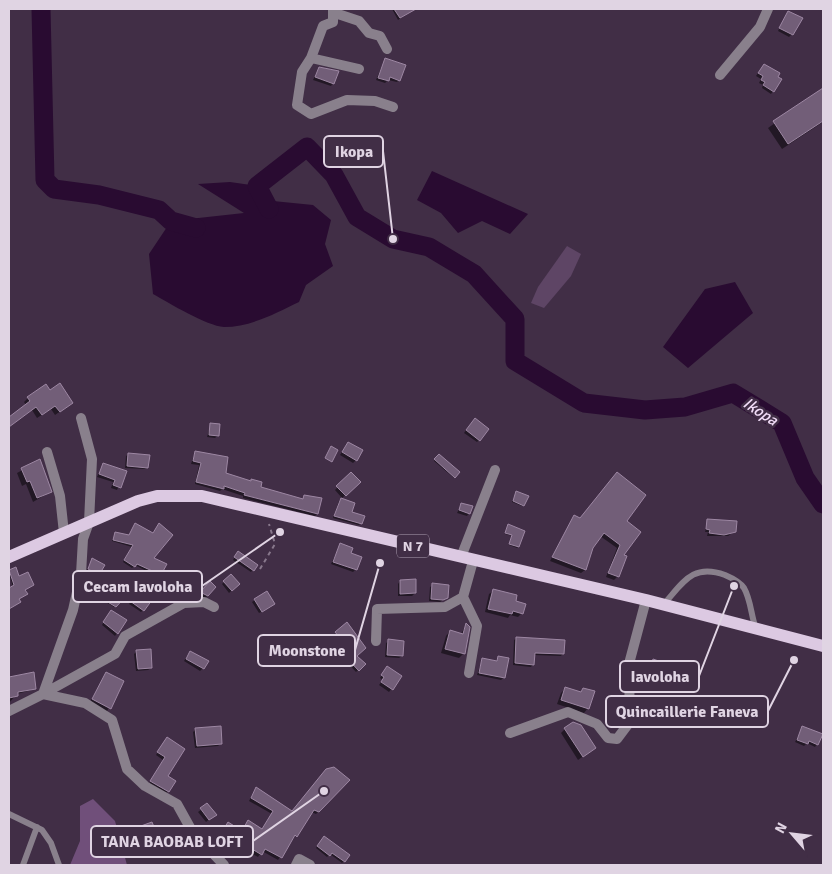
<svg xmlns="http://www.w3.org/2000/svg" width="832" height="874" viewBox="0 0 832 874" font-family="Signika,sans-serif">
<style>
.green{fill:#5e4565}
.forest{fill:#704f7a}
.water{fill:#290b31}
.shadow{fill:#0007}
.lines{fill:none;stroke-linecap:round;stroke-linejoin:round}
.river{stroke:#290b31;stroke-width:19}
.building{fill:#725e78;stroke:#9d87a3}
.path{stroke:#88788c;stroke-width:2;stroke-dasharray:4 4;stroke-linecap:butt}
.lane{stroke:#89808c;stroke-width:6}
.street{stroke:#89808c;stroke-width:10}
.primary{stroke:#dcc9e2;stroke-width:12}
.labels{text-anchor:middle;stroke-width:5;stroke-linejoin:round;paint-order:stroke}
.shield{fill:#412e46;stroke:#b0a2b4;stroke-width:1}
.shield-label{font-size:14px;font-weight:bold;fill:#e0d4e3}
.water-label{font-size:16px;font-style:italic;fill:#f1dcf7;stroke:#412e46}
.leader{fill:none;stroke:#e0d4e3;stroke-width:2}
.callout-dot{fill:#e0d4e3;stroke:#412e46;stroke-width:2}
.callout{fill:#412e46;stroke:#e0d4e3;stroke-width:2}
.callout-label{font-size:16px;text-anchor:middle;font-weight:bold;fill:#e0d4e3}
</style>
<rect width="100%" height="100%" fill="#412e46"/>
<path class="green" d="M567 246 581 254 571 276 544 308 531 303 538 287Z"/>
<path class="forest" d="M93 799 115 821 127 865H70L80 841V806Z"/>
<path class="water" d="M432 171 528 214 510 234 482 221 458 233 441 213 417 200Z
M230 182 257 186 273 201 313 205 331 220 325 244 333 266 306 285 299 302C276 313 251 327 224 327 207 326 169 303 153 294L149 254 171 221 244 213 198 184Z
M735 282 753 313 688 368 663 347 705 289Z"/>
<path class="shadow" d="M392 9H404L407 13 398 20Z
M788 12 792 34 789 37 778 31Z
M385 59 399 80 397 82 388 80 385 83 376 80Z
M764 65 773 91 771 94 762 88 763 85 759 83 761 79 756 76Z
M319 68 333 83 331 86 313 80Z
M823 89V122L782 149 768 128Z
M46 386 68 406 55 415 51 409 37 418 32 410 9 427V418L26 405 24 402 28 398Z
M472 422 479 440 477 442 464 433Z
M211 424 218 435 215 438 207 437Z
M346 446 356 460 353 463 340 455Z
M195 452 224 474 260 488 302 500 305 496 320 499 317 514 315 516 243 498V496L222 489 220 491 195 484 199 465 191 464Z
M129 454 147 467 145 469 125 468 126 456Z
M439 455 459 472 454 478 434 461Z
M39 461 50 492 33 502 26 484 22 486 17 473Z
M103 465 125 472 117 490 111 488 113 482 97 477Z
M351 474 359 482 341 499 361 523 359 525 333 518 339 501 342 498 335 490Z
M516 493 523 506H522L512 502Z
M462 504 469 513 467 516 457 513Z
M574 517 580 519 625 521 622 555 618 576 614 580 606 577 617 548 600 536 592 547 585 570 581 573 550 561Z
M708 521 735 531 728 536H707L708 532H705Z
M159 524 152 558 165 564 158 577 135 565 132 568 123 562 132 547 112 541 115 533 128 537 152 534Z
M508 525 518 547 517 548 509 545 512 536 505 534Z
M340 545 349 554 356 569 353 572 331 564Z
M236 555 256 565 251 572 233 560Z
M93 559 103 565 95 577 86 572Z
M15 569 24 590 18 603 9 609V590L13 588 9 572Z
M231 576 238 584 229 593 222 584Z
M400 581 415 593 412 596H398V584Z
M210 583 215 588 205 598 199 595Z
M433 585 447 597 440 602 429 601 430 587Z
M493 591 514 602 522 613 518 617 510 615 508 618 485 612 489 594Z
M105 593 108 594H126L114 607 101 599Z
M135 595 143 610 141 612 129 604Z
M255 600 271 607 259 613 252 602Z
M111 611 117 633 115 636 102 625Z
M466 625 468 627 463 654 459 658 441 653 446 636 450 631 461 634Z
M336 633 364 664 356 672 342 657 347 652 333 635Z
M517 638 563 653 561 656 534 655 533 664 531 667 513 665 514 640Z
M389 641 402 656 399 658 385 657 386 643Z
M137 651 151 668 148 670 136 671 134 654Z
M190 652 203 668 200 671 184 661Z
M498 658 504 677 501 680 477 675 482 660 495 662Z
M653 660 671 666 664 682 646 676Z
M385 670 401 676 389 692 379 685 383 680 380 678Z
M106 673 123 681 106 713 89 704Z
M33 674 35 689 17 694 9 703V678Z
M565 689 579 693 583 689 588 708 584 713 557 704 561 693Z
M803 728 817 744 815 747 807 743 804 746 795 742Z
M196 729 221 743 218 746 195 748 193 732Z
M565 729 595 748 578 760 561 733Z
M167 739 166 776 168 791 166 793 149 784 163 760 156 755Z
M348 780 316 814 311 812 278 860 262 851 258 857 249 852 244 858 239 855 242 848 221 833 225 826 241 832 262 830 272 814 249 801 254 792 291 812Z
M207 805 212 817 206 822 198 812Z
M322 840 344 861 342 863 330 854 327 857 316 848Z"/>
<g class="lines">
<path class="river" d="M41 9 45 180 54 189 99 195 159 210 171 221 196 228
M269 209 257 186 307 147 334 175 357 217 393 239 429 247 474 274 515 319V361L584 403 645 410 685 407 733 393 782 423 805 478 823 504"/>
</g>
<path class="building" d="M394 9H416L400 18Z
M788 11 803 18 793 35 779 28Z
M385 58 406 65 400 81 390 77 389 81 378 78Z
M764 64 780 73 778 77 782 79 774 92 763 85 765 82 761 80 763 76 758 73Z
M319 67 339 71 334 84 315 77Z
M823 88V121L788 144 773 121Z
M60 383 73 403 60 412 55 406 42 415 36 407 9 427V417L30 401 27 397 46 384 50 390Z
M475 418 489 429 480 441 466 430Z
M210 423 220 424 219 436 209 435Z
M348 442 363 450 357 461 342 452Z
M331 446 338 450 332 462 325 458Z
M195 451 228 457 226 473 251 481V479L262 482 261 487 303 499 304 495 322 498 318 514 244 495 245 493 224 486V489L196 482 201 463 193 461Z
M128 453 150 455 148 468 127 466Z
M439 454 460 472 455 478 434 459Z
M40 459 52 492 37 498 30 481 27 482 21 468Z
M103 463 127 471 121 488 113 485 115 480 99 474Z
M351 472 361 482 346 496 336 486Z
M617 472 646 495 627 521 641 532 624 555 627 556 619 577 608 573 620 545 604 533 593 548 586 570 552 557 574 515 580 518Z
M516 491 529 496 524 506 513 501Z
M341 498 355 503 352 512 365 516 362 524 334 516Z
M461 503 473 506 470 514 459 510Z
M707 519 737 521 736 532 724 535 709 533 710 530 706 529Z
M135 523 153 533 159 523 173 535 154 558 167 564 161 575 137 564 135 567 124 560 133 545 113 540 115 532 129 535Z
M508 524 525 531 519 547 509 544 512 535 505 533Z
M340 543 353 548 351 553 362 557 357 570 333 562Z
M238 551 258 565 254 571 234 557Z
M92 558 105 565 99 575 88 569Z
M16 567 19 576 28 572 34 585 25 590 28 594 19 599 21 602 9 609V588L14 585 9 570Z
M231 574 240 584 232 591 223 581Z
M416 579V593L400 594V580Z
M210 581 216 587 208 596 200 592Z
M432 583 449 585 448 598 443 600 431 599Z
M113 584 128 594 116 607 101 598 105 591 108 593Z
M493 589 517 595 516 601 526 604 523 614 513 611 512 614 488 609Z
M138 591 152 600 144 611 130 601Z
M267 591 275 604 262 612 254 599Z
M111 610 127 620 118 634 103 622Z
M347 622 366 648 357 656 366 664 359 671 343 654 348 649 335 632Z
M466 623 470 627 465 654 445 649 450 630 463 634Z
M516 637 565 640 564 654 535 653 534 665 515 663Z
M388 639 404 641 403 656 387 655Z
M151 649 152 668 138 669 136 650Z
M190 651 209 661 204 669 186 659Z
M498 656 509 658 505 678 479 673 482 658 497 661Z
M653 659 673 666 668 680 648 673Z
M387 666 402 676 393 690 381 682 384 677 381 675Z
M34 672 36 689 18 692V696L9 698V677Z
M106 672 124 681 111 709 92 699Z
M565 687 581 692 583 688 595 691 589 709 561 700Z
M573 722 581 725 596 748 583 757 564 728Z
M221 726 222 744 197 746 195 728Z
M802 726 823 734 818 745 809 741 808 744 797 740Z
M167 737 185 749 168 776 176 781 169 792 150 781 165 757 157 752Z
M334 767 350 780 319 812 314 810 297 837 295 835 282 858 265 849 262 855 252 849 248 856 240 852 244 845 223 830 228 822 242 831 248 820 262 829 273 811 251 798 256 787 292 811 326 769Z
M207 803 217 815 209 820 200 808Z
M152 822 158 837 133 847 127 831Z
M324 836 350 855 345 862 332 853 330 856 317 846Z"/>
<g class="lines">
<path class="path" d="M260 569 275 544 269 524"/>
<path class="lane" d="M663 605C683 583 692 563 725 575 732 578 740 582 744 588 751 600 751 616 756 629
M9 814 42 830 51 843 59 865
M23 865 37 827"/>
<path class="street" d="M333 9V22L323 26 311 58 302 72 297 105 311 114 347 100 375 101 393 107
M335 13 359 21 369 33 380 36 387 49
M311 58 359 69
M720 75 760 27 768 9
M47 452 60 496 64 533
M461 557 495 470
M463 597 477 626 469 673
M376 641 377 609 445 607 463 597 473 561
M43 694 73 610 81 574 83 539 89 522 92 459 81 418
M43 694 115 654 125 636 184 603 204 602 214 607
M9 711 43 694 85 703 112 720 127 769 145 786 177 804 192 831 224 865
M510 733 568 712 597 724 608 738 617 739 629 723 630 660 646 600
M296 865 299 859 310 865"/>
<path class="primary" d="M9 557 138 501 157 496H202L646 600 823 646"/>
</g>
<g class="labels">
<rect class="shield" x="397" y="534.5" width="32" height="23" rx="4"/>
<g class="shield-label">
<text x="413" y="551">N 7</text>
</g>
<g class="water-label">
<text transform="translate(761 411) rotate(33)" y="6">Ikopa</text>
</g>
</g>
<path class="leader" d="M393 239L383 151M280 532L202 586M380 563L355 650M734 586L699 676M794 660L768 711M324 791L253 841"/>
<g class="callout-dot">
<circle cx="393" cy="239" r="5"/>
<circle cx="280" cy="532" r="5"/>
<circle cx="380" cy="563" r="5"/>
<circle cx="734" cy="586" r="5"/>
<circle cx="794" cy="660" r="5"/>
<circle cx="324" cy="791" r="5"/>
</g>
<g class="callout">
<rect x="324" y="136" width="59" height="31" rx="5"/>
<rect x="73" y="571" width="129" height="31" rx="5"/>
<rect x="258" y="635" width="97" height="31" rx="5"/>
<rect x="620" y="661" width="79" height="31" rx="5"/>
<rect x="606" y="696" width="162" height="31" rx="5"/>
<rect x="91" y="826" width="162" height="31" rx="5"/>
</g>
<g class="callout-label">
<text x="354" y="157">Ikopa</text>
<text x="138" y="592">Cecam Iavoloha</text>
<text x="307" y="656">Moonstone</text>
<text x="660" y="682">Iavoloha</text>
<text x="687" y="717">Quincaillerie Faneva</text>
<text x="172" y="847">TANA BAOBAB LOFT</text>
</g>
<rect width="832" height="874" fill="none" stroke="#e0d4e3" stroke-width="20"/>
<g transform="translate(792 834) rotate(298)" stroke="#412e46" stroke-width="4" paint-order="stroke">
<path d="M0-4L9 19L0 12L-9 19Z" fill="#e0d4e3"/>
<text y="-8" font-size="14" font-weight="bold" text-anchor="middle" fill="#e0d4e3">N</text>
</g>
</svg>
